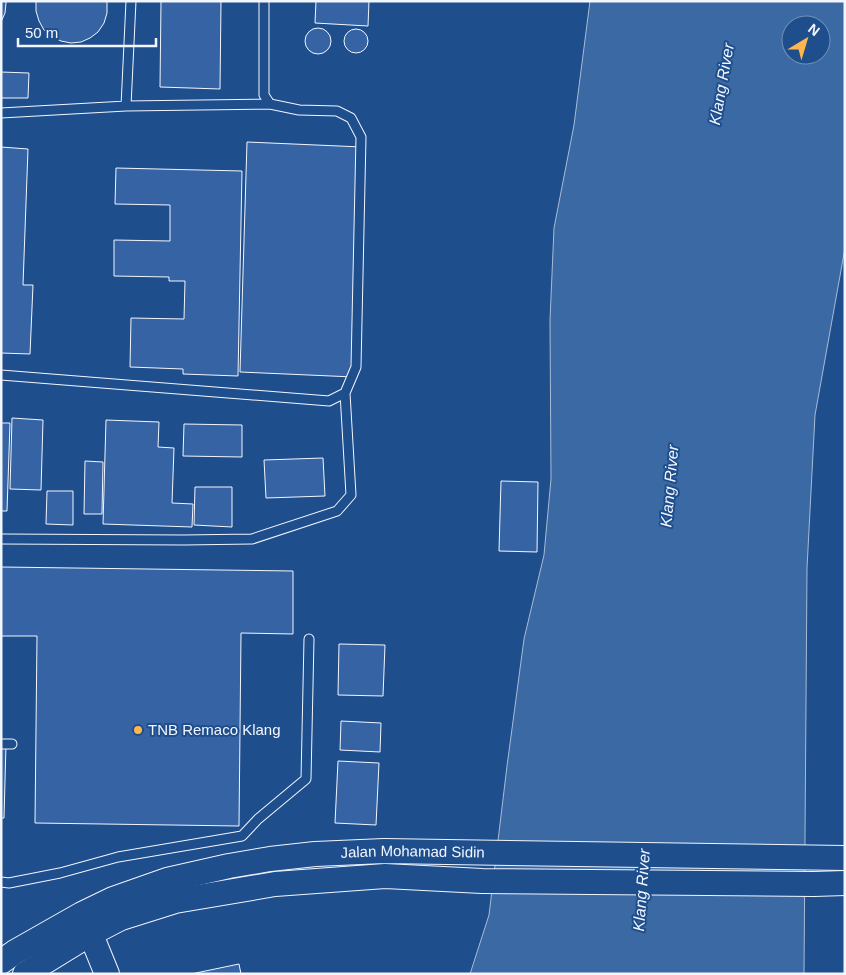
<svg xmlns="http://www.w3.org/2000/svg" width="846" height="975" viewBox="0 0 846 975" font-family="Arial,sans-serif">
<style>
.water{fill:#3b69a3;stroke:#a8bbd7;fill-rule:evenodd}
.building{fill:#3563a3;stroke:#f2f6ff}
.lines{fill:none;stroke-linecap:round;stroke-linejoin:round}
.lane-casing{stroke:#f2f6ff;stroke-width:11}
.secondary-casing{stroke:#f2f6ff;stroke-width:26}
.lane{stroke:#1f4e8c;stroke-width:9}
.secondary{stroke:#1f4e8c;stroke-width:24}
.poi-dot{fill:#ffb74d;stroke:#1f4e8c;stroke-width:2}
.labels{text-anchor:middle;stroke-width:4;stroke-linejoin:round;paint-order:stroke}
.poi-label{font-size:15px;fill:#f2f6ff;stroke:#1f4e8c;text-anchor:start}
.street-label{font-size:15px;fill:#f2f6ff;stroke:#1f4e8c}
.water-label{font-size:16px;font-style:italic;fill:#f2f6ff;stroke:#1f4e8c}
</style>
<rect width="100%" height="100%" fill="#1f4e8c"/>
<path class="water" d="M590 1H845V248L815 415 807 568 804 974H470L489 915 507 766 524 639 544 555 551 479 550 320 554 228 574 125ZM791 25H821V55H791Z"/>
<path class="building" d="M1 1H6V3L5 13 1 22Z
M36 1H107V13L104 23 98 32 90 38 81 42 71 43 61 41 51 36 44 30 39 21 36 11Z
M161 1H221L220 89 160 87Z
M316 1H369L368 26 315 23Z
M305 41a13 13 0 1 1 26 0a13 13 0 1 1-26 0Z
M344 41a12 12 0 1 1 24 0a12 12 0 1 1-24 0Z
M1 72 29 73 28 98H1Z
M247 142 362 147 354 377 240 372Z
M1 147 28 149 23 285H33L30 354 1 353Z
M116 168 242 171 238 376 183 374V369L130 367 131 318 184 319 185 281H169V277L114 276V240L170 241V205L115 204Z
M12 418 43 420 41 490 10 489Z
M106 420 159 422 158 447 174 448 172 503 193 504 192 527 103 524Z
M1 423H10L7 511H1Z
M184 424 242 425V457L183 456Z
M323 458 325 496 266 498 264 460Z
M85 461 103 462 102 514H84Z
M501 481 538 482 537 552 499 551Z
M195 487H232V527L194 525Z
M47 491H73V525L46 524Z
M1 567 293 571V634L241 633 239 826 35 823 37 636H1Z
M339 644 385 645 383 696 338 695Z
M341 721 381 723 380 752 340 750Z
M1 744H6L4 818H1Z
M338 761 379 763 376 825 335 823Z
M239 964 241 974H191Z"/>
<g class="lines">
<g class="lane-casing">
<path id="lane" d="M126 106 131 1
M1 113 126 106 270 104
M1 375 329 401 345 393 356 367 361 137 351 118 337 111 299 110 270 104 264 95V1
M1 539 184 540 252 539 337 511 351 495 345 393
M1 744H12
M1 882 9 883 60 873 118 857 242 836 258 819 306 779 309 639"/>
</g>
<g class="secondary-casing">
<g id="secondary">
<path d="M85 920 107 974"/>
<path id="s1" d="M1 962 15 952 82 914 113 899 167 880 229 866 270 859 315 854 384 851 845 858"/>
<path d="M25 974 90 934 121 918 175 901 275 884 385 876 482 881 814 884 845 883"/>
</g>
</g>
<use href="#lane" class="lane"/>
<use href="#secondary" class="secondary"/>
</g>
<circle class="poi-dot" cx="138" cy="730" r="5"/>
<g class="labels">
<g class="poi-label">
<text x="148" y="735">TNB Remaco Klang</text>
</g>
<g class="street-label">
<text dy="5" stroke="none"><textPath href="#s1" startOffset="434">Jalan Mohamad Sidin</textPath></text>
</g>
<g class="water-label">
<text transform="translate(721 84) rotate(-80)" y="6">Klang River</text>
<text transform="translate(669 486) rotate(-85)" y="6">Klang River</text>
<text transform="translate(641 890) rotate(-86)" y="6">Klang River</text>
</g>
</g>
<rect width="846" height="975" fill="none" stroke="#f2f6ff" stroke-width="5"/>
<g transform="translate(806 40) rotate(38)"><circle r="24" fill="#1f4e8c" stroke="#7391ba"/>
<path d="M0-4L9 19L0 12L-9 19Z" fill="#ffb74d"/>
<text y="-8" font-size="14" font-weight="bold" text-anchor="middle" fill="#f2f6ff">N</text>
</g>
<path d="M18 38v8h138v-8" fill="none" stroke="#f2f6ff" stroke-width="2.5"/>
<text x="25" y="38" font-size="15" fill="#f2f6ff" stroke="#1f4e8c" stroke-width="4" paint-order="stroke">50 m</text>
</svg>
